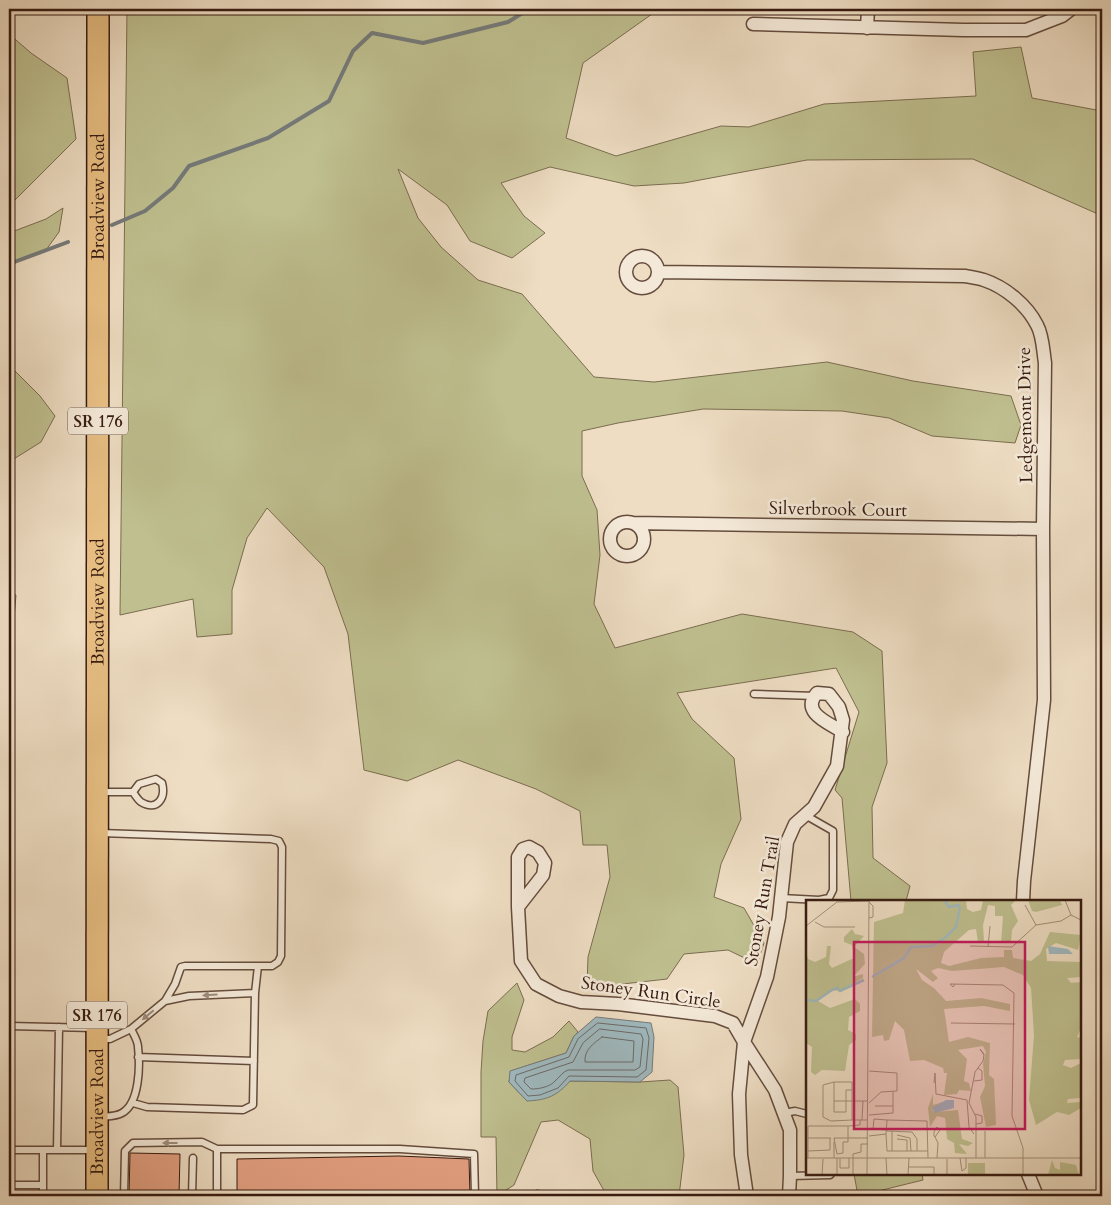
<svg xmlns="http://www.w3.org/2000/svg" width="1111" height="1205" viewBox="0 0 1111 1205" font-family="Cardo,serif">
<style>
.green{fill:#bfbf8f;stroke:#7b6d50}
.water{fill:#9fb9bf;stroke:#757a79}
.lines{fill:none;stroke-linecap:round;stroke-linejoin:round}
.shore{stroke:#6b6a68;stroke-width:1}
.stream{stroke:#757a79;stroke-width:4}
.building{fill:#e19e7f;stroke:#371b10}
.lane-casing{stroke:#654c3d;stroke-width:9}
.street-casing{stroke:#654c3d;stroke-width:15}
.primary-casing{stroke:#371b10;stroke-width:24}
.lane{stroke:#f4e9d8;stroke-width:6}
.street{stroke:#f4e9d8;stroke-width:12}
.primary{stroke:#e7be82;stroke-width:21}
.oneway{fill:#9f8c7e}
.labels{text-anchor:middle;stroke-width:5;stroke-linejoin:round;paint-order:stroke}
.shield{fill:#f4e9d8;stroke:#70594c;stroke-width:1}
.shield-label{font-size:16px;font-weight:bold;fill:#371b10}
.street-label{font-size:18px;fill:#371b10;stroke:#f4e9d8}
.inset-river{fill:none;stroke:#9fb9bf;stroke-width:2.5}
.inset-road{fill:none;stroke:#a58f7b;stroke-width:1}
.view{fill:#c2185b;fill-opacity:0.15;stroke:#c2185b;stroke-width:2.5}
.inset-edge{fill:none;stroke:#371b10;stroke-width:2.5}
</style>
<rect width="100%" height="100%" fill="#eeddc3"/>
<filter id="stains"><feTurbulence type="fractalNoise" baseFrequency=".004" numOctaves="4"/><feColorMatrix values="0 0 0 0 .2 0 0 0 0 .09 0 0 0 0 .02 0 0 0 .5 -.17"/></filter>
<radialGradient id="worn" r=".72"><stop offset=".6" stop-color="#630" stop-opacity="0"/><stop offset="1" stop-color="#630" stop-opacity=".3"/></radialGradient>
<path class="green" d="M127 9H659L583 63 566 138 616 156 721 126 749 127 824 104 976 96 973 52 1021 47 1032 98 1102 111V220L1098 214 973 159 807 160 684 183 634 186 550 167 501 183 524 216 545 233 512 258 470 241 447 205 398 169 418 218 441 247 478 280 522 294 594 377 654 382 827 362 913 381 1011 396 1021 425 1015 443 932 436 889 418 842 411 703 409 618 423 582 431V476L597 510 600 555 594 604 615 648 742 614 853 632 882 651 887 763 872 807 873 858 910 886 906 901H851L842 798 835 790 859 712 836 668 677 693 692 719 734 758 741 819 721 864 714 897 744 908 764 943 757 964 728 950 684 954 667 979 587 988 588 957 610 877 607 845H583L580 811 536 789 458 760 407 781 364 770 348 634 324 567 267 508 247 538 232 590V634L197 637 193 599 120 615Z
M9 34 31 53 67 78 76 139 9 206Z
M63 208 59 232 46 250 9 264V233L46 219Z
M13 369 40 396 55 416 41 442 9 462V371Z
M9 592 16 595 13 631 9 634Z
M517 983 524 1000 512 1037V1050L525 1052 553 1037 569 1021 578 1032 574 1036 566 1053 511 1071 509 1082 527 1101 570 1081 640 1082 670 1080 678 1087 684 1155 679 1196H607L593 1171 590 1139 558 1120 541 1122 514 1185 497 1196 496 1137H481V1072L483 1041 488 1011Z
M854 1174H922L923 1180 858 1196Z"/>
<path class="water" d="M596 1017 651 1023 654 1037 652 1072 640 1082 570 1081C557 1096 547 1100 527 1101L509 1082 510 1071 566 1053 574 1036Z"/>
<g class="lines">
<path class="shore" d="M598 1023 646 1028 649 1038 646 1070 637 1077 569 1076 558 1088 540 1095 528 1096 515 1081 516 1075 569 1057 578 1039Z
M600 1029 641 1034 643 1039 640 1067 635 1070H568C562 1072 560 1077 555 1081 550 1087 539 1089 531 1089L524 1082 525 1078 573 1062 583 1043Z
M602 1037 634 1041 633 1062H585C584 1050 593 1044 602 1037Z"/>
<path class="stream" d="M112 225 145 211 173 188 189 166 268 138 329 101 353 51 372 33 423 43 508 22 529 9
M9 264 68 242"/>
</g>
<path class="building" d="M130 1153 180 1154 179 1196H129Z
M399 1156 469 1159 470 1196H237V1159Z"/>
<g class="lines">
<g class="lane-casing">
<path id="lane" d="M754 694 815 696
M101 792H133L139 784 156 779 162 783C166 798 157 812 141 802 138 800 135 795 133 792
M101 833 271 839 279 841 282 847 281 956 278 962 272 966H185L181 967 175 984 165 1001 131 1029 110 1039H101
M781 898 819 900 829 898 833 890V831L805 815
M165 1001 189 996 255 993
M9 1026 94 1028
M138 1057 254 1061
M133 1103 147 1107 243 1110 253 1105 255 993 258 966
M784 1113 795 1111 807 1114
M99 1117C107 1116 115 1117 122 1113 140 1103 140 1065 138 1047 138 1041 134 1035 131 1029
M9 1150H43
M57 1150 59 1027
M790 1176 830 1175 831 1174
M9 1185H43V1150H94
M43 1185V1196
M124 1196 125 1151 133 1143 202 1142 217 1149
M192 1196 193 1158
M217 1196V1149H400L474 1154 475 1196
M529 1196 538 1194 542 1196"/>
</g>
<g class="street-casing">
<path id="street" d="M753 24 963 30H1026L1062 16 1071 9
M867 28 868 9
M626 272a16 16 0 1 1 32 0a16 16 0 1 1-32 0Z
M659 272 965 276C971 277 978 278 984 280 1005 287 1027 305 1037 325 1043 336 1043 350 1045 363L1043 529 1044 700 1024 881 1023 901
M610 539a17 17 0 1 1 34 0a17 17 0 1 1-34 0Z
M633 523 1043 529
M518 907V857L523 849 529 847 538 852 545 863 543 875 518 907 521 961 536 984 559 996 581 1002 618 1004 715 1016 733 1023 744 1042 739 1094 741 1155 747 1196
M1028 1174 1037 1196
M789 1196 790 1176V1130L775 1090 744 1042 767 977 779 917 787 842 795 824 814 807 837 766 843 720 839 707 829 694 817 693C800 713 829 723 843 732"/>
</g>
<g class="primary-casing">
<g id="primary">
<path id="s1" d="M97 1196 98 9"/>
</g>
</g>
<use href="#lane" class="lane"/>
<use href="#street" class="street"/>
<use href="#primary" class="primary"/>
</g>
<defs><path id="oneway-solid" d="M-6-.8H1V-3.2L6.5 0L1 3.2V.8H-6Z" transform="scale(1.25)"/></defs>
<g class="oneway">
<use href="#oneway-solid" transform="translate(210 995) rotate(177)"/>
<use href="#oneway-solid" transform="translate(148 1015) rotate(140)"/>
<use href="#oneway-solid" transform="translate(170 1143) rotate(180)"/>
</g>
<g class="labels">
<g class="shield">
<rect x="68" y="407.5" width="60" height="27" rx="4"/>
<rect x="67" y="1001.5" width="60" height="27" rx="4"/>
</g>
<g class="shield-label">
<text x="98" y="427">SR 176</text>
<text x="97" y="1021">SR 176</text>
</g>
<g class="street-label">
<text dy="6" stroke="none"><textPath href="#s1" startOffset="999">Broadview Road</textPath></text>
<text transform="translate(1025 415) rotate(-91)" y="6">Ledgemont Drive</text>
<text transform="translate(838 509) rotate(1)" y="6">Silverbrook Court</text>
<text dy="6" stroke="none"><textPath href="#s1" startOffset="594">Broadview Road</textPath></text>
<text transform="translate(762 901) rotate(-80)" y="6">Stoney Run Trail</text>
<text transform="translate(651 992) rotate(8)" y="6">Stoney Run Circle</text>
<text dy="6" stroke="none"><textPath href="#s1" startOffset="84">Broadview Road</textPath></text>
</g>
</g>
<g transform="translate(806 900)">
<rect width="275" height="275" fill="#eeddc3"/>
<path d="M99 0H160L161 9 167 12 175 10 177 0H210L205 5 212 21 206 30 205 42 195 43 197 16H189V6L182 5 177 25 178 42H172L170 29 163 30 138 52 135 63 143 66 175 58 198 57V50H206L207 58 225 61 234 54 244 32 275 35 272 50 250 43 240 49 241 61 275 62V77L261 78 265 83 275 82V128L271 137 275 138V159L259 160 257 165 265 168 275 163 274 198 262 199 261 203 275 202V208L263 215 251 212 230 225 223 200 228 135 225 88 217 75 198 67 146 71 132 68 125 71 132 78 127 82 110 69 116 80 128 88 140 101 175 98 204 104V111L178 106 138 109 143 142 162 137 184 143 183 175 188 179 190 225 180 227 174 197 179 186 177 164 180 152 177 146 152 150 161 159 158 181 163 183 165 191 153 190 151 194 138 195 141 173H138L137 168 118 160 104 161 98 130 89 121 83 140 78 141 77 135 66 137 68 22 97 13ZM222 0H254L256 5 230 12 226 11ZM46 29 49 34 58 36 48 47 58 54 59 64 47 77 57 74V78L34 91 26 90 12 101 24 108 49 99 54 104V111L43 117 42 130 50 134V140L43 145 39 171 16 170 9 175 5 172 6 147 0 143V53L2 59 9 62 20 57 21 46H25L23 64 26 68 48 58 46 45 38 42V37ZM127 194V205L137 202 126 210 129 212 152 210 156 239 167 243 162 246 153 244 161 254 149 253 148 243 141 239 139 218 131 216 124 227 122 208ZM246 260 249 268 254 270V262L270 265 273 275H242ZM162 263H179V275H162Z" fill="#bfbf8f"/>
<path d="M242 46 262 49 267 54H243ZM140 200H148V208L129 213 126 208Z" fill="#9fb9bf"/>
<path class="inset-river" d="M66 77 98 58 105 47 126 46 140 37 150 27 154 8 152 5 143 7 138 0M0 100 10 101 26 90 31 88 34 91 58 80"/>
<path class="inset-road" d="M259 0 265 15 275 20M219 5 230 25M63 18 67 17V6L63 2M9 22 18 27H49M0 26 31 2 63 1M164 46 206 47 230 25 255 21 265 15M182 47 184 26M149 84 147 87 144 84 197 85 208 93 206 216 217 248V275M145 123 209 124M63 171 91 173V191L75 192 63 203M168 181 176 180V171L172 168M28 182 17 185V217L25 221 46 220M128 183 129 173 130 194 161 200 163 227 168 234M46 190H40V212H28V182H46V201H62M28 201H46V220H54M69 206H87M169 214 176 216V223L170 224M63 215 87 213V192M56 220 57 201M81 220 68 219 67 229 81 230M42 226 54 225V220H61M81 231 106 232 111 239V251M86 231V251M179 231V258M80 234 81 251H122M91 235 104 238 105 251M63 236 80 234 81 220 121 221 122 258M129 237 134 230 131 227 128 232V236L129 237 132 243 131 258M2 238H25M91 239 101 240V251M28 242V258M2 251 24 250V238M0 258H275M2 258V226H42V242H37V253L31 254 28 238H62M31 258V275M34 258V268H43V258M80 258 81 275M154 258 156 271 160 268V258M170 258V217L163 203 169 172 177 161 178 155V154L174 149 178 155M141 259V275M102 267H128V275M16 275 17 259M47 275V254L55 252V244H62M61 275 63 0M102 275 103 258"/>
<path class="view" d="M48 42H219V229H48Z"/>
<rect width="275" height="275" class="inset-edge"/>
</g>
<rect width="1111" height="1205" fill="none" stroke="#eeddc3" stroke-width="30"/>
<rect x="10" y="10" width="1091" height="1185" fill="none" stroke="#371b10" stroke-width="2.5"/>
<rect x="15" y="15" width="1081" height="1175" fill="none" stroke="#371b10"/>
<rect width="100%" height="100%" filter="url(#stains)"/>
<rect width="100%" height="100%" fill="url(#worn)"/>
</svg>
